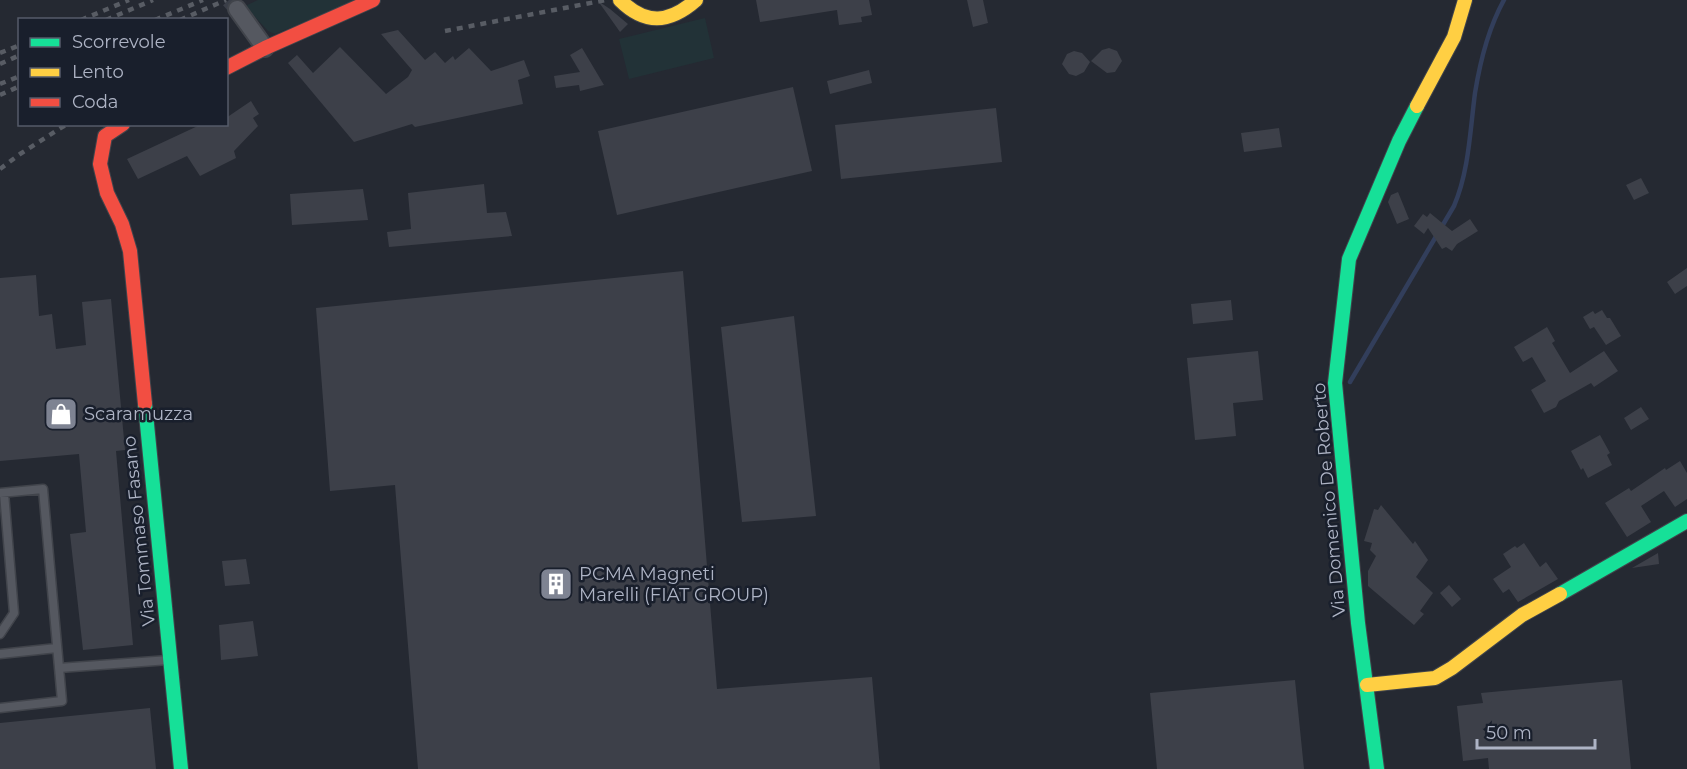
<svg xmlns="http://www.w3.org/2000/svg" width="1687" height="769" viewBox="0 0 1687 769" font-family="Montserrat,sans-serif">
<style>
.green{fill:#223237}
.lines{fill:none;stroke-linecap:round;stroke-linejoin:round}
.stream{stroke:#323e5b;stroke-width:4.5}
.building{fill:#3d4049}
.street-tunnel{stroke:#3a3e48;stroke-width:16;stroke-dasharray:16 8;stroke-linecap:butt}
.lane-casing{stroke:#41444b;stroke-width:11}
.street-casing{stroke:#41444b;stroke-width:20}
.fast-casing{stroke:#41444b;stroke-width:16}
.slow-casing{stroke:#41444b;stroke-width:16}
.jam-casing{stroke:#41444b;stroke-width:16}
.lane{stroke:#555860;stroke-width:8}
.street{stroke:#555860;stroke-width:16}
.fast{stroke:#16e098;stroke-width:14}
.slow{stroke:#ffcf43;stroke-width:14}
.jam{stroke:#f24e42;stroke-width:14}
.rail{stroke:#585c64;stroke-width:4.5;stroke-dasharray:6 6;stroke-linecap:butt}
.labels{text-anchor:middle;stroke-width:5;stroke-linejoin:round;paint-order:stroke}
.poi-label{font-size:18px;fill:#aeb4c5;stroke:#191f2c;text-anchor:start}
.street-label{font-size:18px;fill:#aeb4c5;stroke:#191f2c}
</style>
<rect width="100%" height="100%" fill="#252932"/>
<path class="green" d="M258 0H358L275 34 268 31 245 6Z
M705 18 714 58 629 79 619 39Z"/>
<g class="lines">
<path class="stream" d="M1350 382 1454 206C1469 171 1470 131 1475 93 1480 62 1489 27 1504 0"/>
</g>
<path class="building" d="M756 0H869L872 15 861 17 862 22 839 25 837 10 760 22Z
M967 0H983L988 23 973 27Z
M598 1 610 9 628 24 620 32Z
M398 30 425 60 435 52 445 63 453 56 455 60 469 48 491 71 524 60 530 76 518 80 523 104 415 127 412 124 354 142 288 63 297 55 313 73 340 47 386 94 408 77 412 70 381 34Z
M582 48 604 85 580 91 579 85 556 88 554 76 580 72 570 55Z
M1109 48 1117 51 1122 61 1115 72 1107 73 1091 61 1102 50Z
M1074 51 1082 53 1090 62 1084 72 1076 76 1069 74 1062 64 1067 54Z
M869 70 872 83 830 94 827 81Z
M793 87 812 171 617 215 598 131Z
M251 101 259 114 253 118 258 126 234 151 236 158 200 176 187 156 138 179 127 159 202 124H226V118Z
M996 108 1002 162 841 179 835 125Z
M1279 128 1282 147 1244 152 1241 133Z
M1641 178 1649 193 1634 200 1626 185Z
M484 184 487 213 506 212 512 236 389 247 387 232 411 229 408 193Z
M363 189 368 220 292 225 290 194Z
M1398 192 1409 219 1397 224 1388 202 1391 195Z
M1430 213 1452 231 1470 219 1478 231 1457 244 1452 251 1446 247 1442 249 1428 228 1424 234 1414 226 1423 214 1427 217Z
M1687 268V286L1675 294 1667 282Z
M683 271 717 689 872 677 880 769H418L395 485 330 491 316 308Z
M36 275 39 316 52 314 56 349 86 345 82 302 111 299 125 450 116 451 133 645 83 650 70 534 86 532 79 454 0 461V278Z
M1231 300 1233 320 1193 324 1191 304Z
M1602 310 1607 318H1610L1621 336 1606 345 1594 327 1590 329 1583 317 1593 311 1595 314Z
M794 316 816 516 742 522 721 327Z
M1547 327 1555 341 1552 343 1570 373 1604 351 1618 371 1594 387 1591 383 1559 401 1556 407 1544 413 1531 390 1546 381 1532 357 1523 362 1514 347Z
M1258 351 1263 400 1233 403 1236 436 1195 440 1187 358Z
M1641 407 1649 419 1631 430 1624 418Z
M1600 435 1610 453 1607 455 1612 465 1588 478 1583 468 1581 470 1571 451Z
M1680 461 1687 473V499L1675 507 1664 491 1641 506 1651 522 1627 537 1605 503 1629 488 1631 491 1665 468 1666 470Z
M1381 505 1413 544 1415 541 1428 560 1416 577 1433 593 1420 611 1424 614 1414 625 1368 586V571L1376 556 1370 550 1372 543 1364 541 1374 509 1378 510Z
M1524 543 1540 567 1546 562 1558 579 1518 602 1509 589 1503 593 1493 579 1511 567 1503 554 1515 546 1517 548Z
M1658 553 1659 564 1632 568Z
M246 559 250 584 225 586 222 561Z
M1449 585 1461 599 1452 607 1440 593Z
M253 621 258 656 221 660 219 625Z
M1295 680 1304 769H1157L1150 693Z
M1622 680 1631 769H1489L1488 758 1463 761 1457 706 1483 703 1481 693Z
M150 708 156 769H0V723Z"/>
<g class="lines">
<path class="street-tunnel" d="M229 0 237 9"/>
<g class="lane-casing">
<path id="lane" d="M0 493 43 489 62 701 0 708
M0 634 14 613 4 493
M0 654 57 648
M59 668 169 660"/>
</g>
<g class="street-casing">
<path id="street" d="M237 9 265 48"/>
</g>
<g class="fast-casing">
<path id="fast" d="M145 404 181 769
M1560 594 1687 521
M1377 769 1358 623 1335 383 1349 259 1399 141 1417 106"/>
</g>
<g class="slow-casing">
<path id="slow" d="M620 0C646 26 670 23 696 0
M1417 106 1454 37 1465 0
M1367 685 1435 678 1452 668 1522 615 1560 594"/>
</g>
<g class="jam-casing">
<path id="jam" d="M226 68 265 48 373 0
M123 124 105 136 100 164 107 193 122 224 130 251 145 404"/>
</g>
<use href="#lane" class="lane"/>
<use href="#street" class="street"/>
<use href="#fast" class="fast"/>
<use href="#slow" class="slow"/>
<use href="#jam" class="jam"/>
<path class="rail" d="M81 20 129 0
M106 20 153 0
M155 20 203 0
M180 20 226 0
M445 31 606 0
M0 53 20 45
M0 64 20 55
M0 84 20 76
M0 95 20 86
M0 169 20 154 67 124"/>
</g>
<defs>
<g id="shop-square" transform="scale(1.725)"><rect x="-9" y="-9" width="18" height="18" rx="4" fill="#7e8392" stroke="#191f2c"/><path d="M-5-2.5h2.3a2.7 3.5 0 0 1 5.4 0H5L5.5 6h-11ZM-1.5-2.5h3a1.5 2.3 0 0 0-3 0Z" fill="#fff"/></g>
<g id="building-square" transform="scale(1.725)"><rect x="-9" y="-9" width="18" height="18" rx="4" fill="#7e8392" stroke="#191f2c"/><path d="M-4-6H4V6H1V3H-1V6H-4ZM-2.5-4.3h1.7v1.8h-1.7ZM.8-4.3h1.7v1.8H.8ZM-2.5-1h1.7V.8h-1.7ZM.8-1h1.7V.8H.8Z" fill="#fff"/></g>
</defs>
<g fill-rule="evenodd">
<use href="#shop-square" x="61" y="414"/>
<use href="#building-square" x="556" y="584"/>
</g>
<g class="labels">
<g class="poi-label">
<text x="84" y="420">Scaramuzza</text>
<text x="579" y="580">PCMA Magneti<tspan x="579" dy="21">Marelli (FIAT GROUP)</tspan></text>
</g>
<g class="street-label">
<text transform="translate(1329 500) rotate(-95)" y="6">Via Domenico De Roberto</text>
<text transform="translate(139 531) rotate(-96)" y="6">Via Tommaso Fasano</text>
</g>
</g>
<rect x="18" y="18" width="210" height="108" fill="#191f2c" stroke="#555b69" stroke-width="1.5"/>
<rect x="30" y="38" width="30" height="9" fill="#16e098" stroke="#555b69" stroke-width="1.5"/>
<text x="72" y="48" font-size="18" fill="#aeb4c5">Scorrevole</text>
<rect x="30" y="68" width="30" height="9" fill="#ffcf43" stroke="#555b69" stroke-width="1.5"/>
<text x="72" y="78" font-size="18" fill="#aeb4c5">Lento</text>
<rect x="30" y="98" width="30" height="9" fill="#f24e42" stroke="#555b69" stroke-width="1.5"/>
<text x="72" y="108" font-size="18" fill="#aeb4c5">Coda</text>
<path d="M1477 739v9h118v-9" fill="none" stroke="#aeb4c5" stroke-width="3"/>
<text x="1486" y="739" font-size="18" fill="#aeb4c5" stroke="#191f2c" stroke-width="4.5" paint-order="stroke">50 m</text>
</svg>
